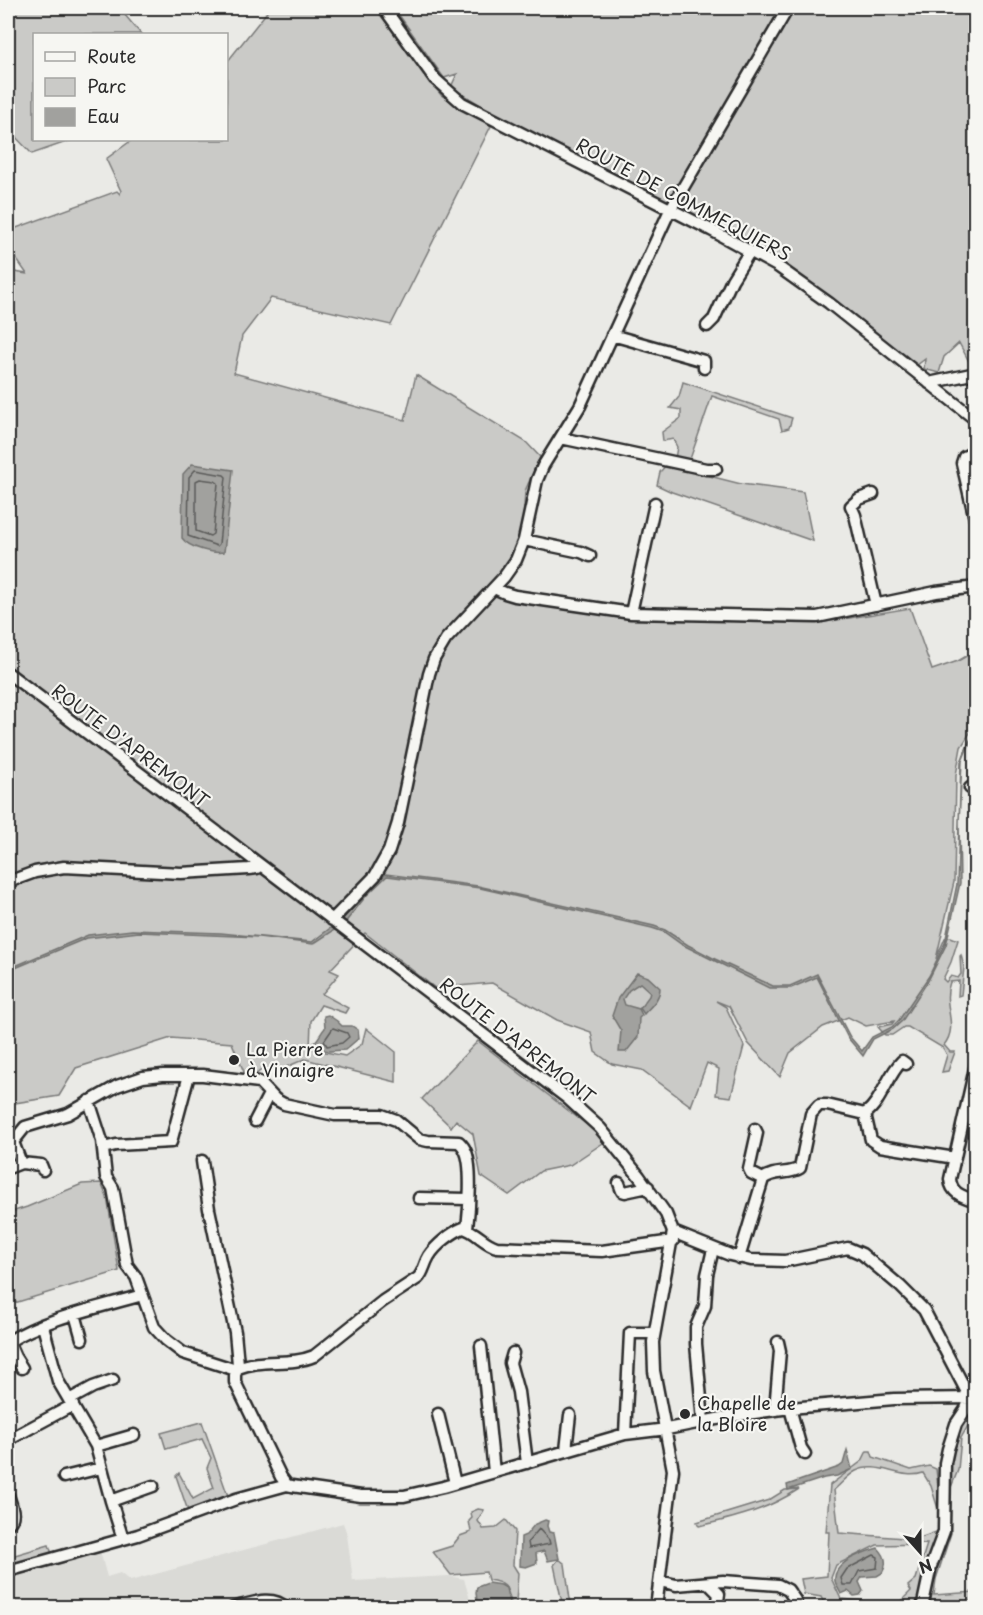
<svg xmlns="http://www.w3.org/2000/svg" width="983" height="1615" viewBox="0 0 983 1615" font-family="'Playpen Sans',sans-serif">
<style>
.built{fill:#dadad6}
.green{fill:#cacac7;stroke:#7a7a79;stroke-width:1.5}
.water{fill:#a1a19e;stroke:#727270;stroke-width:1.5}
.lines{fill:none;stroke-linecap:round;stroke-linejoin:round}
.shore{stroke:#5a5a59;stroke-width:1.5}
.minor-casing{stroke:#2b2b2b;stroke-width:15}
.minor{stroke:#f6f6f2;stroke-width:10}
.poi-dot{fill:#2b2b2b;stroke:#f6f6f2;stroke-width:2}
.labels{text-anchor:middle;stroke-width:4.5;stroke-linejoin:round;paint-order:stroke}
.street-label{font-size:18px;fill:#2b2b2b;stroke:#f6f6f2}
.poi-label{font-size:18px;fill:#2b2b2b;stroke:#f6f6f2;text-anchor:start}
</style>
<rect width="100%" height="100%" fill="#eaeae6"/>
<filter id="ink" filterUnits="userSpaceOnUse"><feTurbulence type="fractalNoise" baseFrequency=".0167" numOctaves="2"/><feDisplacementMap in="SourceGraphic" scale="12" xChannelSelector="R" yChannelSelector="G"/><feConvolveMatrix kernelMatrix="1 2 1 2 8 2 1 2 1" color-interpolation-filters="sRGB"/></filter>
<g filter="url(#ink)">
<path class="built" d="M343 1523 347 1534 353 1581 449 1576 464 1579 472 1607H8V1577L100 1551 107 1577 120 1573 130 1581Z"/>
<path class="green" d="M8 8H119L141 34H34V140H72L32 154 8 129Z
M260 8H378L423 72 441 95 491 126 391 325 271 298 242 336 234 373 405 420 416 375 526 442 540 457 525 491 523 524 518 550 498 577 489 587 496 595 631 619 819 623 910 608 932 670 958 661 975 651V725L961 747 956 775 954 882 936 959 945 938 951 937 958 940 951 962 943 979 946 982 951 976 958 978 961 974 960 956 961 955 964 967 961 995 958 996 959 981 950 982C941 1006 960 1025 944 1045L950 1052H955L948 1071 942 1072 947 1055 943 1048 908 1027H904L892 1035H885L878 1027 892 1024 894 1021 866 1026 848 1017 823 1027 790 1053 780 1077 748 1043 729 1006 716 1001 726 1007 744 1046 731 1097 716 1095 719 1069 707 1063 691 1106 642 1070 612 1064 595 1052 591 1032 557 1020 492 983 435 988 365 933 330 970 339 974 322 994 348 1008 345 1013 321 1005 311 1021 310 1049 345 1056 362 1044 366 1028 396 1052V1082L305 1059 284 1068H264L255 1075 244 1072 232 1043 171 1038 76 1068 59 1096 8 1104V271L27 274 8 247V231L117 191 120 194 121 191 106 159 132 140H226L227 62 267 12Z
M394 8H975V367H972L959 343 944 357 939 373 924 369 925 359 917 365 813 286 756 246 497 115 451 87 457 74 444 78Z
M683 382 792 418 789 428 782 430 779 419 712 396 689 462 675 459 677 447 673 439 663 441 662 432 681 418V410L670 408 679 397Z
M666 465 741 484 803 492 813 541 672 492 657 485 660 472Z
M478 1041 591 1128 606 1141 570 1165 541 1171 509 1195 481 1176 473 1134 456 1120 451 1127 422 1099Z
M82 1184 101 1183 107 1197 119 1271 8 1305V1213L27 1207Z
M975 1404V1418L973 1417 961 1438 958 1470 950 1490 947 1470 958 1433 973 1405Z
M202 1422 228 1496 188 1511 176 1476 179 1473 193 1499 214 1488 207 1468 211 1458 202 1439 166 1449 161 1433Z
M867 1451H871L873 1457 911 1470 929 1466 936 1469 939 1496 938 1509 931 1486 923 1473C901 1481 878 1460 856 1471 848 1475 841 1484 834 1490L839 1533 917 1539 939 1531 917 1607H900L898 1604 911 1591 908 1586 916 1579 927 1544 877 1545 836 1565 831 1578 841 1599 863 1601 867 1607H826L821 1597 804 1594 801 1579 827 1576 829 1532H826L830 1485 862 1461Z
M799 1489C765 1511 737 1517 699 1526L697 1522 769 1500 785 1490Z
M478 1509 484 1510 478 1521 483 1529 496 1528 506 1520 515 1531 513 1565 518 1573 516 1602 519 1607H512C507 1588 509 1583 488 1580L486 1572 451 1575 433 1552 452 1546 460 1536 471 1532 469 1521 472 1518 471 1512Z
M949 1525 951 1533 936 1579 934 1595 975 1592V1601L925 1608 929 1588Z
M49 1545 52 1554 8 1568V1557Z
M559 1559 565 1564 571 1607H563L554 1565Z"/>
<path class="water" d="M192 464 233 470 224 552C213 554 189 548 182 538L183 474Z
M975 731 962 761 959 822 960 883 946 945 928 981 902 1021 893 1029 873 1039 863 1056 848 1038 817 977 791 988H769L681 944 664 932 652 928 480 888 387 876 366 896 344 924 342 922 343 919 367 891 386 874 478 886 654 926 665 930 688 945 715 959 773 986H790L817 974 850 1037 862 1051 872 1037 892 1027 899 1020 929 976 945 943 957 884 961 762 968 744Z
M333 926 336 929 313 944 259 937 139 932 87 938 8 971V969L88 935 132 930 221 933 312 942Z
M637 973 648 977 660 988C660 999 651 1006 644 1014L640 1008 649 996 650 992 640 983 629 990 623 999 625 1005 639 1009 642 1015 639 1018 638 1037 626 1052H619L621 1031 612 1016 618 998Z
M328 1015 337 1021 342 1026H352L358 1030 359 1038 345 1050C334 1050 327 1054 318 1046L312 1047V1044C318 1041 320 1033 325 1028L324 1016Z
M847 1450 852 1469 837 1476 824 1478 788 1490 787 1485 839 1467 843 1464Z
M545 1520 548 1521 547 1526 549 1532 554 1533 559 1559 548 1561 544 1551 536 1553 537 1563 526 1567 520 1566 521 1537 526 1535 535 1524Z
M878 1548C885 1555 888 1564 882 1573L877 1576 862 1577 859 1582 863 1591 860 1595 854 1596 848 1591 841 1594C839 1590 836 1585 835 1581 832 1562 864 1552 878 1548Z
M488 1583 501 1585 506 1588 510 1607H478L476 1593 477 1587Z"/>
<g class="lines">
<path class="shore" d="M195 470 224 475 226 477 219 544 217 546 188 536 189 477Z
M200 479 215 481 218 483 213 534 210 536 196 531V481Z
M333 1028 347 1033 349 1037 342 1043 327 1046 324 1041Z
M539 1529 549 1540 550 1544 529 1548 528 1542Z
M874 1555 878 1557 877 1568 859 1571 852 1585H843L841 1578 847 1569Z"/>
<g class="minor-casing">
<path id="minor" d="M384 8 435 79 462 103 711 230 777 266 829 303 976 420
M707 326 714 319 732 280 750 251
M612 335 704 361V368
M929 383 976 373
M561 438 706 469H716
M976 451 964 457 962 463 976 523
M873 494 859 499 851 506 855 515 876 605
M524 540 581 552 590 556
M494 588 505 593 515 596 631 613 817 617 936 592 976 587
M631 613 655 503
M8 673 567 1098 600 1128 639 1176 666 1214 673 1232 653 1342 654 1371 673 1470 656 1608
M970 788 976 789
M8 882 35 872 64 867 181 873 249 869 257 868 260 865
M332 920 375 876 389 851 398 823 429 674 434 659 446 639 504 577 516 560 524 540 537 480 543 466 580 406 670 210 788 8
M976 1064 950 1179C951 1194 964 1197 976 1201
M89 1101 102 1141 106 1177 113 1188 127 1265 136 1277 154 1327 166 1340 183 1353 236 1370
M865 1114C883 1100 886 1077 902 1061L906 1064
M255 1121 269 1094
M755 1129 757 1133 749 1169 751 1173 763 1179
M103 1148 116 1145 171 1142 189 1075
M202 1161 209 1209 235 1332 238 1364 235 1375V1382L281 1477 287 1485 292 1486 361 1496H404L443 1487 625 1434 667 1429 732 1416 790 1408 894 1399 976 1398
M21 1163 41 1165 43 1170
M8 1168 21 1163 13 1142 25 1127 68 1114 117 1086 143 1077 163 1075H203L259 1082 275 1099 284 1104 335 1115H382L396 1120 419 1139 428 1141 459 1142C461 1144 464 1147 465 1150 473 1164 469 1212 467 1229
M619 1183 622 1191 625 1192 648 1187
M419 1198 468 1199
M673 1232 730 1255 751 1260 785 1261 848 1248 862 1254 900 1286 924 1310 970 1398
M739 1258 763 1179C774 1170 789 1175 800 1168L811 1114 819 1105H827L865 1114 871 1140 880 1146 955 1158
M75 1314 82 1339
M43 1326 58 1381 96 1446 111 1501 123 1539
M8 1341 15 1357 22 1368
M8 1342C43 1319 101 1307 142 1295
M481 1346 494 1472
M513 1353 510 1363 518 1392 527 1463
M238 1368C262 1358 290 1366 314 1356L383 1301 418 1278C424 1272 424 1264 429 1256 436 1245 451 1233 463 1228 476 1231 484 1244 497 1247L602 1251 673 1241
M69 1400 93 1387 113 1380
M790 1408 801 1448 805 1454
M775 1410 780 1351 778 1342
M438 1414 455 1483
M703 1421 696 1344V1327L705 1306 707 1275 713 1249
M625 1434 630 1333H654
M8 1440 73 1405
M96 1446 134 1435
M566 1450 570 1415
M64 1477 101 1468
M8 1495C11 1505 17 1516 8 1524
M111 1501 153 1486
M8 1571 138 1535 236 1499 287 1485
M660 1581 676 1585 723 1581 778 1585 788 1590 795 1600 797 1608
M709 1584 719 1594 717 1608
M233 1608C249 1604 272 1594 286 1608
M922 1608 931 1566 944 1531 945 1463 948 1449 956 1424 966 1409 970 1398"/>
</g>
<use href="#minor" class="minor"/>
</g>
</g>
<g class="poi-dot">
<circle cx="234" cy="1060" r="6"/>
<circle cx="685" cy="1414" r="6"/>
</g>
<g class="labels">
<g class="street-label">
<text transform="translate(683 200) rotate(28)" y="6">ROUTE DE COMMEQUIERS</text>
<text transform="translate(130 746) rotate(37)" y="6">ROUTE D'APREMONT</text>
<text transform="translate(517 1041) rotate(38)" y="6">ROUTE D'APREMONT</text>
</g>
<g class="poi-label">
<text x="246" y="1056">La Pierre<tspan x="246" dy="21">à Vinaigre</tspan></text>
<text x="697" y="1410">Chapelle de<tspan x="697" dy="21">la Bloire</tspan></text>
</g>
</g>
<rect width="983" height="1615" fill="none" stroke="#f6f6f2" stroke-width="30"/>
<rect x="15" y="15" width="953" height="1585" fill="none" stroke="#2b2b2b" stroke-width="2" filter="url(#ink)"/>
<rect x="33" y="33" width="195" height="108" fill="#f6f6f2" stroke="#a5a5a2" stroke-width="1.5"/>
<rect x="45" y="52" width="30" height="9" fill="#f6f6f2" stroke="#a5a5a2" stroke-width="1.5"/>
<text x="87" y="63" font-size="18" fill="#2b2b2b">Route</text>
<rect x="45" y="78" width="30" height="18" fill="#cacac7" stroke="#a5a5a2" stroke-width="1.5"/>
<text x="87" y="93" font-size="18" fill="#2b2b2b">Parc</text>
<rect x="45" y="108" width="30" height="18" fill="#a1a19e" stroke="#a5a5a2" stroke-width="1.5"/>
<text x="87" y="123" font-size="18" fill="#2b2b2b">Eau</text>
<g transform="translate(920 1552) rotate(159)" stroke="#f6f6f2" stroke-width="4.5" paint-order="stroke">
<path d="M0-4.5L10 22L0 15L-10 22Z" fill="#2b2b2b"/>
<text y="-9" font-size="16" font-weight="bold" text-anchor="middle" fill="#2b2b2b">N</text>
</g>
</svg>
